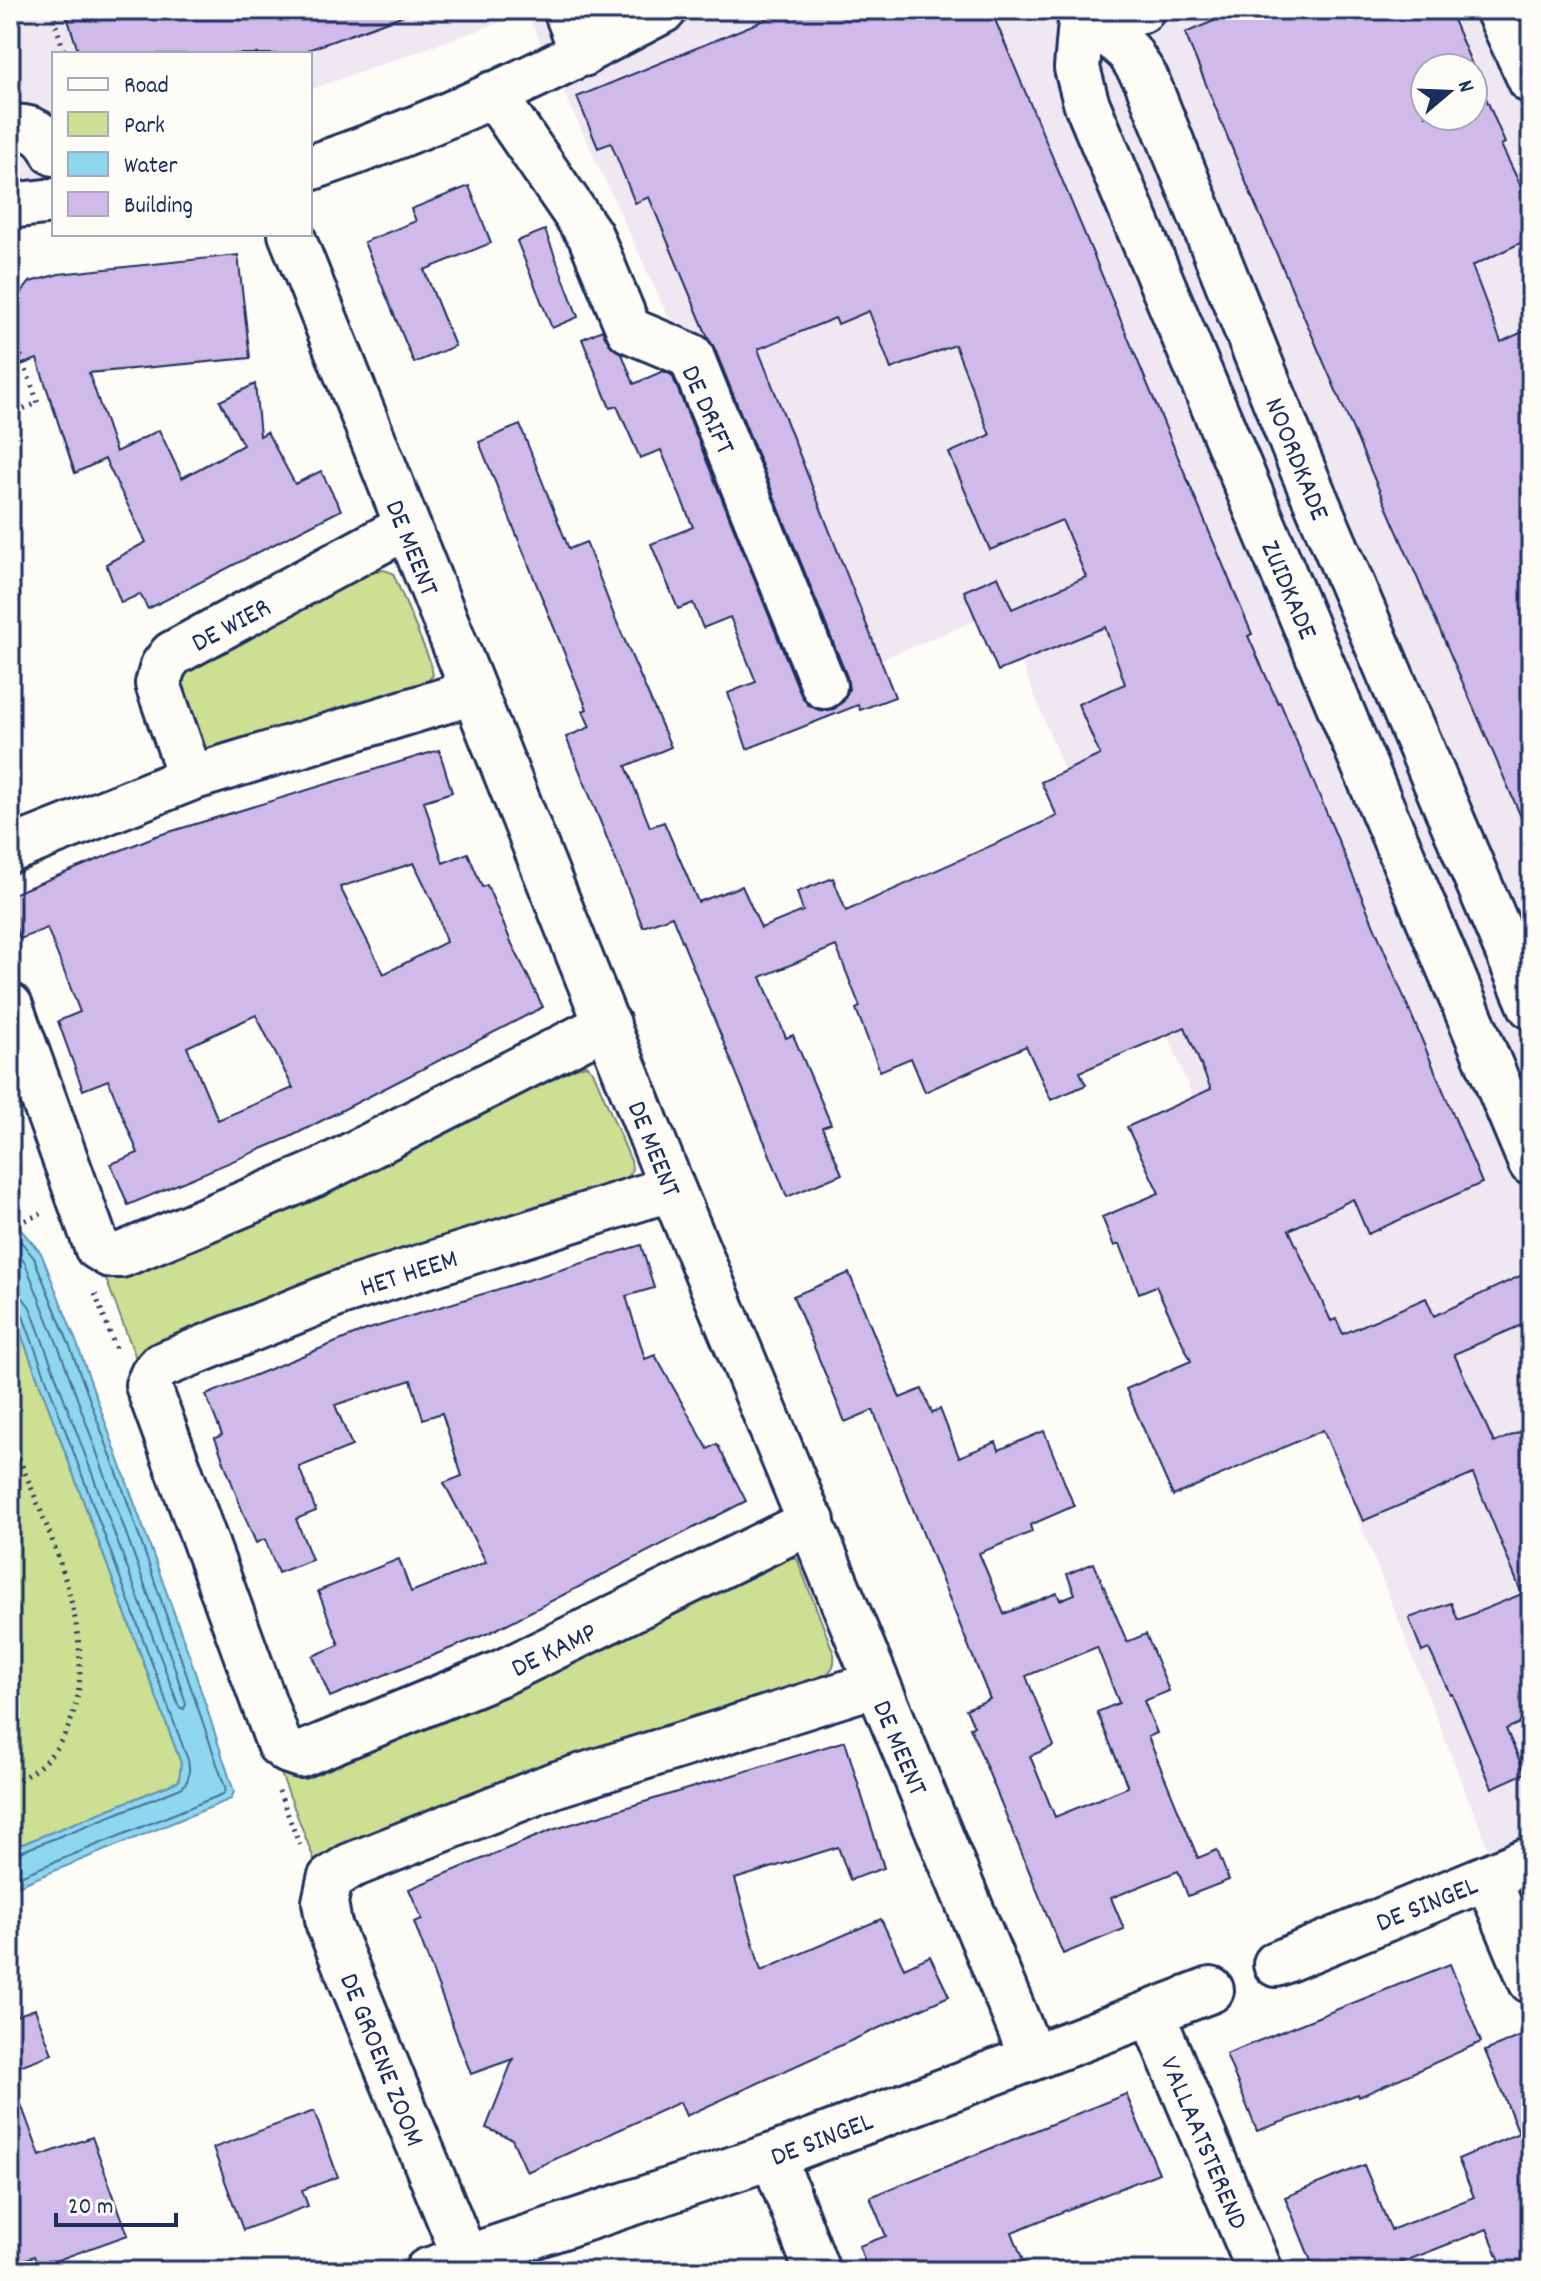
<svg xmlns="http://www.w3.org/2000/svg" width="1541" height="2281" viewBox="0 0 1541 2281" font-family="Dekko,sans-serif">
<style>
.built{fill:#efe8f3;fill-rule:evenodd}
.green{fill:#cddf93;stroke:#748778;stroke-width:2}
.water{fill:#8ed7ef;stroke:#6094b5;stroke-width:2}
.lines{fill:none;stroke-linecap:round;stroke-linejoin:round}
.shore{stroke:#497298;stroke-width:2}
.building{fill:#cfbaea;stroke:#1b2f5e;stroke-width:2;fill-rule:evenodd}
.minor-casing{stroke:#1b2f5e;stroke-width:50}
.path{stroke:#1b2f5e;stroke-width:5;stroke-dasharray:2 6;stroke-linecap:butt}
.minor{stroke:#fdfcf7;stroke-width:44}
.labels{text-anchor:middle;stroke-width:8;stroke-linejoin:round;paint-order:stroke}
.street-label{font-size:28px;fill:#1b2f5e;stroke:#fdfcf7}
</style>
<rect width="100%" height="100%" fill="#fdfcf7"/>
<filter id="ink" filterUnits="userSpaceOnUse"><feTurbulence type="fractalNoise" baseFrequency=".0125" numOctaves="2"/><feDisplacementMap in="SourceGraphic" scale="16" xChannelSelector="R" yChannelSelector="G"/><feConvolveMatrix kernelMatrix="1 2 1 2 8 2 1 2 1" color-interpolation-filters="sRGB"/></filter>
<g filter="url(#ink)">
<path class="built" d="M10 10H1487L1531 104V1958L1001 610 836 678 527 13 310 90V54H54V183L10 199ZM1425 68H1473V116H1425Z"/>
<path class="green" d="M371 562 376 572 384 570 393 573 430 661 433 675 426 683 230 753 203 751 177 694 189 656Z
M567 1060 573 1069 586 1065 593 1071 631 1161C633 1170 632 1175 623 1179L626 1190 139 1366 103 1271Z
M10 1304 181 1763 179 1781 10 1849Z
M784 1555 797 1559 834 1654C835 1663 834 1669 825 1675L829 1685 317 1867 280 1771Z"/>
<path class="water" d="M10 1164 17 1216 21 1230 41 1253 76 1341 191 1660 234 1792 231 1799 10 1889V1849L179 1781 181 1763 10 1304Z"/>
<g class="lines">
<path class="shore" d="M10 1221 15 1234 34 1258 69 1344 123 1489 226 1790 223 1794 10 1880
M10 1244 25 1263 59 1348 174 1666 186 1704 184 1709 179 1707 30 1307 23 1298 10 1295
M10 1305 17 1306 21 1311 188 1760C190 1770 190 1782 181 1788L10 1856"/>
</g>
<path class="building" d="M65 10H406L407 14 297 54H79Z
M763 10H991L1252 634 1248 636 1278 703 1280 702 1482 1183 1368 1234 1353 1199 1289 1230 1331 1321 1336 1319 1343 1334 1426 1298 1434 1316 1522 1275 1531 1297V1321L1454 1354 1494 1443 1531 1427V1718L1506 1729 1525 1773 1492 1788 1452 1694H1450L1429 1649 1422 1652 1409 1618 1451 1603 1458 1620 1522 1594 1473 1474 1363 1521 1323 1430 1173 1496 1126 1389 1191 1361 1156 1286 1139 1293 1120 1244 1114 1246 1102 1217 1159 1193 1127 1127 1211 1089 1185 1027 1080 1072 1086 1085 1051 1100 1026 1046 925 1092 911 1058 880 1071 856 1009 860 1007 836 946 761 977 786 1038 793 1035 831 1124 822 1127 842 1174 787 1197 672 916 643 927 566 737 590 727 583 711 587 709 479 442 520 425 569 549 586 542 615 618 671 747 626 766 650 827 664 822 698 902 742 886 761 928 803 911 797 892 833 878 846 911 1057 816 1041 782 1100 755 1078 704 1125 684 1105 627 998 671 964 591 998 576 1012 609 1086 577 1062 520 990 550 949 453 990 435 955 345 891 369 869 311 838 324 835 318 758 349 895 697 860 710 858 705 747 749 728 693 756 682 730 617 703 628 693 603 678 609 651 544 693 527 661 450 640 458 617 406 610 408 582 339 602 330 607 340 622 354 634 384 663 371 672 375 801 695 808 705 821 711 834 709 844 701 849 689 847 677 714 347 708 338 649 197 635 203 611 143 598 148 577 97 767 19Z
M1240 10H1449L1505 143 1501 145 1531 207V238L1472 266 1501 342 1531 328V840L1252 197 1185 33ZM1425 68H1473V116H1425Z
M469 186 491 243 424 270 455 346 414 363 364 242 416 221 411 209Z
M545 230 578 317 552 328 517 241Z
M238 255 250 358 89 373 116 452 159 430 182 478 243 445 220 401 255 384 260 436 267 432 295 484 321 471 341 510 148 609 140 594 121 603 106 564 146 542 105 459 75 473 37 359 10 369V306L30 282 59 274Z
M439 750 452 792 424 801 443 863 468 853 482 887 487 885 512 944 543 1007 290 1137 128 1205 111 1164 138 1153 108 1080 83 1090 58 1021 80 1012 47 928 20 939 10 915V895L156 836ZM414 863 435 907 446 942 384 974 340 887ZM256 1015 293 1088 218 1120 187 1047Z
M641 1245 654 1288 626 1296 645 1359 655 1355 708 1449 717 1444 746 1501 491 1632 330 1697 313 1656 339 1645 318 1591 399 1559 411 1592 486 1562 444 1483 462 1476 442 1413 423 1419 411 1380 335 1405 352 1446 299 1467 316 1511 296 1519 312 1560 278 1573 265 1539 256 1543 242 1510 215 1438 222 1435 206 1395 366 1330Z
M849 1273 900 1398 922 1389 932 1413 940 1409 959 1457 996 1442 999 1450 1044 1431 1074 1506 1030 1525 1032 1532 979 1553 992 1584 1004 1614 1057 1593 1060 1600 1075 1594 1067 1574 1094 1563 1127 1642 1146 1634 1169 1691 1144 1701 1157 1733 1148 1737 1198 1858 1217 1850 1229 1880 1188 1896 1178 1871 1111 1898 1124 1929 1063 1954 970 1727 974 1726 966 1709 990 1699 873 1410 845 1422 793 1296ZM1097 1647 1119 1703 1097 1712 1128 1787 1055 1817 1030 1756 1054 1746 1026 1676Z
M845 1741 884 1868 850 1880 838 1847 735 1879 761 1971 881 1919 904 1968 930 1956 949 1996 686 2116 680 2102 527 2172 512 2139 486 2128 513 2059 471 2074 414 1922 422 1919 409 1889 552 1830Z
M1450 1964 1481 2042 1359 2097 1358 2094 1257 2131 1226 2054Z
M35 2009 52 2054 17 2067 10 2047V2018Z
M1531 2032V2271H1504L1487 2229 1380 2271H1315L1285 2197 1364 2165 1391 2230 1474 2197 1458 2159 1519 2133 1485 2051Z
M14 2085 40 2156 92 2137 128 2235 38 2267 34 2256 10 2265V2086Z
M1126 2094 1159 2173 1012 2232 1027 2271H868L859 2246 886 2236 870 2197Z
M314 2111 338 2177 302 2190 308 2206 243 2230 213 2148Z"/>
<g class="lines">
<g class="minor-casing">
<path id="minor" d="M566 10 583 54
M1082 10 1077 68 1086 102 1531 1163
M1083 10 1129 52 1146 79 1303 470 1531 1006
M1498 10 1531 81
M1080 36 1142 10
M493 94 590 235 629 330 691 356 824 686
M10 128C31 125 45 134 54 153
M310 168C432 127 551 71 664 10
M10 206 54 201
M291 234 672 1188 1032 2057
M191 778 158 684 163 666 172 654 406 527
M10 850 191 778 473 692
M10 1006 97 1247 110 1255H121L313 1175 608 1024
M672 1188 340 1293 160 1366 153 1374 148 1385 279 1744 288 1751 300 1755 503 1672 812 1521
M1487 1877 1531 1981
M1276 1964 1531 1859
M1152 2014 1260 2271
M773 2156 817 2271
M465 2257 329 1925 325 1902 330 1879 350 1866 554 1785 876 1684
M427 2271 773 2156 1211 1990"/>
</g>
<path class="path" d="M51 10 65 54
M10 325 38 403 10 414
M10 1226 41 1214
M95 1294 117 1352
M10 1436C44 1524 123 1671 50 1756 39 1769 24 1777 10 1785
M279 1791 301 1849"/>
<use href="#minor" class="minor"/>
</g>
</g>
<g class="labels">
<g class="street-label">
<text transform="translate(710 409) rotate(66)" y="10">DE DRIFT</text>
<text transform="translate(1299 458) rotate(68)" y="10">NOORDKADE</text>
<text transform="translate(414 547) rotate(68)" y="10">DE MEENT</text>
<text transform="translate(1291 589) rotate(67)" y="10">ZUIDKADE</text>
<text transform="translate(230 623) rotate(-28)" y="10">DE WIER</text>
<text transform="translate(656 1148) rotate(68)" y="10">DE MEENT</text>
<text transform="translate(408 1271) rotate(-18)" y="10">HET HEEM</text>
<text transform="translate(553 1648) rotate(-26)" y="10">DE KAMP</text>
<text transform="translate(902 1747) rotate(67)" y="10">DE MEENT</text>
<text transform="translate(1426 1902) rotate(-22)" y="10">DE SINGEL</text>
<text transform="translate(384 2059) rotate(68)" y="10">DE GROENE ZOOM</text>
<text transform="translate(821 2137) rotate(-21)" y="10">DE SINGEL</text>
<text transform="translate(1206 2142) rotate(67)" y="10">VALLAATSTEREND</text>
</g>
</g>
<rect width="1541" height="2281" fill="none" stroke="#fdfcf7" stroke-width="40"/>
<rect x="20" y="20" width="1501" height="2241" fill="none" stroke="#1b2f5e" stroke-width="3" filter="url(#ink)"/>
<rect x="52" y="52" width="260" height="184" fill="#fdfcf7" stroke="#a3aaba" stroke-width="2"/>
<rect x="68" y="78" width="40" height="12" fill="#fdfcf7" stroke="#a3aaba" stroke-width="2"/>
<text x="124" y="92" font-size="24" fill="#1b2f5e">Road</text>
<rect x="68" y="112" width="40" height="24" fill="#cddf93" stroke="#a3aaba" stroke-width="2"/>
<text x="124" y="132" font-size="24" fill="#1b2f5e">Park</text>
<rect x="68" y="152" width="40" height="24" fill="#8ed7ef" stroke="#a3aaba" stroke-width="2"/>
<text x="124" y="172" font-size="24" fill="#1b2f5e">Water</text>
<rect x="68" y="192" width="40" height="24" fill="#cfbaea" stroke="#a3aaba" stroke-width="2"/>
<text x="124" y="212" font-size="24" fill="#1b2f5e">Building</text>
<g transform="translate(1449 92) rotate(71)"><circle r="38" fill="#fdfcf7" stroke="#a3aaba" stroke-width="2"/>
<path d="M0-6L14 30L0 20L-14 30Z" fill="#1b2f5e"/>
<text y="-12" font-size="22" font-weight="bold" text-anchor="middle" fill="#1b2f5e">N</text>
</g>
<path d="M56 2213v12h120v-12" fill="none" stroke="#1b2f5e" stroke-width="4"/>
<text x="68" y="2213" font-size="24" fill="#1b2f5e" stroke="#fdfcf7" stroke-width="6" paint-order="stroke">20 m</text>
</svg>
